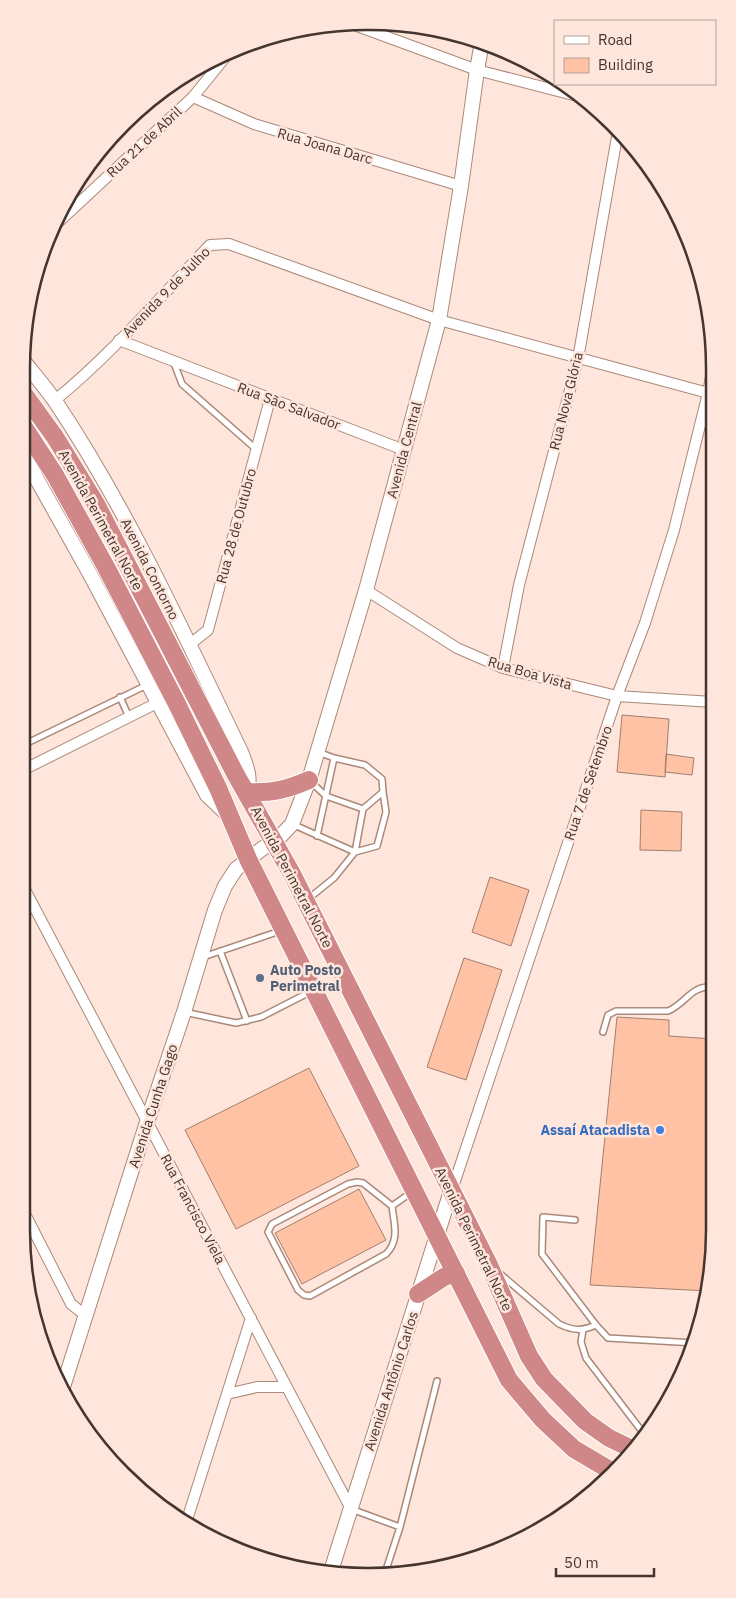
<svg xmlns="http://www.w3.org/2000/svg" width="736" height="1598" viewBox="0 0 736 1598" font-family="'IBM Plex Sans',sans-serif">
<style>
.building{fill:#ffc2a5;stroke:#a27f6f}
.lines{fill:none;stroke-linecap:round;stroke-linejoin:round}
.service-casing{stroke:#ab8878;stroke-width:8}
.minor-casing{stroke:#ab8878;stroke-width:12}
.tertiary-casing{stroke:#ab8878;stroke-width:16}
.trunk-casing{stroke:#fff;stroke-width:20}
.service{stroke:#fff;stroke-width:5}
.minor{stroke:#fff;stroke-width:10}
.tertiary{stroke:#fff;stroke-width:14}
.trunk{stroke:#d08787;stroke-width:18}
.service-dot{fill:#5c6f8a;stroke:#fee6dc;stroke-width:2}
.shop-dot{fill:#3f7fe0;stroke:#fee6dc;stroke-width:2}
.labels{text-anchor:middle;stroke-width:5;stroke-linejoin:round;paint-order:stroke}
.street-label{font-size:14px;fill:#44352e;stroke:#fee6dc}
.service-label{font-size:14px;font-weight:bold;fill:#4e5e75;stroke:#fee6dc;text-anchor:start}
.shop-label{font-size:14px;font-weight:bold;fill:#366cbe;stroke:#fee6dc;text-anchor:end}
.rim{fill:none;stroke:#44352e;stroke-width:2.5}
</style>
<rect width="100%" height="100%" fill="#fee6dc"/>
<path class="building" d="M622 715 669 719 665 777 617 772Z
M666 754 694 758 692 775 665 772Z
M641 810 682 812 681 851 640 850Z
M490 877 529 890 511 946 472 932Z
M464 958 502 970 466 1080 427 1067Z
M617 1017 669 1020V1036L714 1039 715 1230 709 1291 590 1285Z
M309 1068 359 1166 236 1229 185 1130Z
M359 1189 386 1240 302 1284 275 1233Z"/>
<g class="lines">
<g class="service-casing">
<path id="service" d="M174 363 182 384 256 449
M120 697 129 717
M21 746 147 685
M311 782 326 796 363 809
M292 824 355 852 377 846 386 812 383 792
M317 836 334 758
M308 899 334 878 355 852 363 809 383 792 382 779 365 765 334 758 318 752
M220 951 247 1021
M203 957 280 931
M184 1012 236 1023 261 1017 310 992
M603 1032 608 1015 616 1011H668C687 1003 690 985 714 987
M357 1182 363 1183 392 1206C394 1224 400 1240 386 1254L310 1296 304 1295 298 1290 268 1232 272 1224 348 1184Z
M392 1206 412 1192
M499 1273 559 1324C574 1331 582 1331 596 1325L542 1254 543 1217 575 1220
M596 1325 608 1338 695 1343
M583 1330 581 1342 586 1358 644 1434
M351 1509 400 1527 437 1381
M385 1573 400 1527"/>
</g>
<g class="minor-casing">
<path id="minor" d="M349 23 477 70 585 98
M193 97 254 124 461 186
M51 229 193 97 231 50
M119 340 404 450
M54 401C111 355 159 298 210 245L229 244 439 320 712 394
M366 590 457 648 503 668 617 696 713 702
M189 645 208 630 270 399
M503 668 519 585 578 359 618 131
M21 771 159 702
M21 882 351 1509
M452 1190 617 696 645 623 674 530 708 393 712 371
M21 1206 71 1304 85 1315
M227 1394 257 1387H285
M186 1523 251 1318"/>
</g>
<g class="tertiary-casing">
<path id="tertiary" d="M22 359C33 373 45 387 55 401 128 510 185 636 242 754 247 768 251 778 247 792
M21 454 30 467 90 574 207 795 228 815
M62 1390 147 1122 184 1012 215 910 225 886 236 869 263 848 275 842 292 824 309 780 366 590 439 320 461 186 477 70 482 42
M331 1571 451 1191"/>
</g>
<g class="trunk-casing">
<path id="trunk" d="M21 390 55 437 96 504 236 775 292 874 488 1263 529 1356 544 1379 585 1421 609 1438 634 1450
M21 423 55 475 106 567 177 704 218 788 248 859 509 1380 543 1420 574 1449 613 1472
M247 792C272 793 286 790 309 780
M418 1294 444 1277 456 1273"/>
</g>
<use href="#service" class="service"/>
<use href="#minor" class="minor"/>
<use href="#tertiary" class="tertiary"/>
<use href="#trunk" class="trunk"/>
</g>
<circle class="service-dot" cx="260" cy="978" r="5"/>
<circle class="shop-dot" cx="660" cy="1130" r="5"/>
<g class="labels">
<g class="street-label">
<text transform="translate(144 142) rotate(-43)" y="5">Rua 21 de Abril</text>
<text transform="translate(325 146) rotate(16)" y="5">Rua Joana Darc</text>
<text transform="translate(166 292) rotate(-46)" y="5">Avenida 9 de Julho</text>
<text transform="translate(566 401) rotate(-76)" y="5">Rua Nova Glória</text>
<text transform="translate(289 406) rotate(21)" y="5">Rua São Salvador</text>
<text transform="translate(404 450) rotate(-75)" y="5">Avenida Central</text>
<text transform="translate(101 520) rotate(61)" y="5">Avenida Perimetral Norte</text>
<text transform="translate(236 526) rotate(-75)" y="5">Rua 28 de Outubro</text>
<text transform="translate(150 569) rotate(63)" y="5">Avenida Contorno</text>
<text transform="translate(530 673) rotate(16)" y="5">Rua Boa Vista</text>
<text transform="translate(588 783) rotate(-71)" y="5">Rua 7 de Setembro</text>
<text transform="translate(292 877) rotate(62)" y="5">Avenida Perimetral Norte</text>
<text transform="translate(153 1106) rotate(-72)" y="5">Avenida Cunha Gago</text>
<text transform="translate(193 1209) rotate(62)" y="5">Rua Francisco Viela</text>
<text transform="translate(474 1239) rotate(64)" y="5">Avenida Perimetral Norte</text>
<text transform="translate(391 1381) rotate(-72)" y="5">Avenida Antônio Carlos</text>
</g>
<g class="service-label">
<text x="270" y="975">Auto Posto<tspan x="270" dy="16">Perimetral</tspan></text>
</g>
<g class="shop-label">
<text x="650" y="1135">Assaí Atacadista</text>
</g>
</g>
<path d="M0 0H736V1598H0ZM368 30H368A338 338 0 0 1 706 368V1230A338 338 0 0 1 368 1568H368A338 338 0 0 1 30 1230V368A338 338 0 0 1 368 30Z" fill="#fee6dc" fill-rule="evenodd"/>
<path class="rim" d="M368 30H368A338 338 0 0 1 706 368V1230A338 338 0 0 1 368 1568H368A338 338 0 0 1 30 1230V368A338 338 0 0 1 368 30Z"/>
<rect x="554" y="20" width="162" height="65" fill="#fee6dc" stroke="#b49f96"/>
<rect x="564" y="36" width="25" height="8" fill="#ffffff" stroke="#b49f96"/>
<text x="598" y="45" font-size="15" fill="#44352e">Road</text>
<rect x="564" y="58" width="25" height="15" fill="#ffc2a5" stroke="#b49f96"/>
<text x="598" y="70" font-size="15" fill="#44352e">Building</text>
<path d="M556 1568v8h98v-8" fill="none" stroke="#44352e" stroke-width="2.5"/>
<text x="564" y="1568" font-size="15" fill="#44352e" stroke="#fee6dc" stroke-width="4" paint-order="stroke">50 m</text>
</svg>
